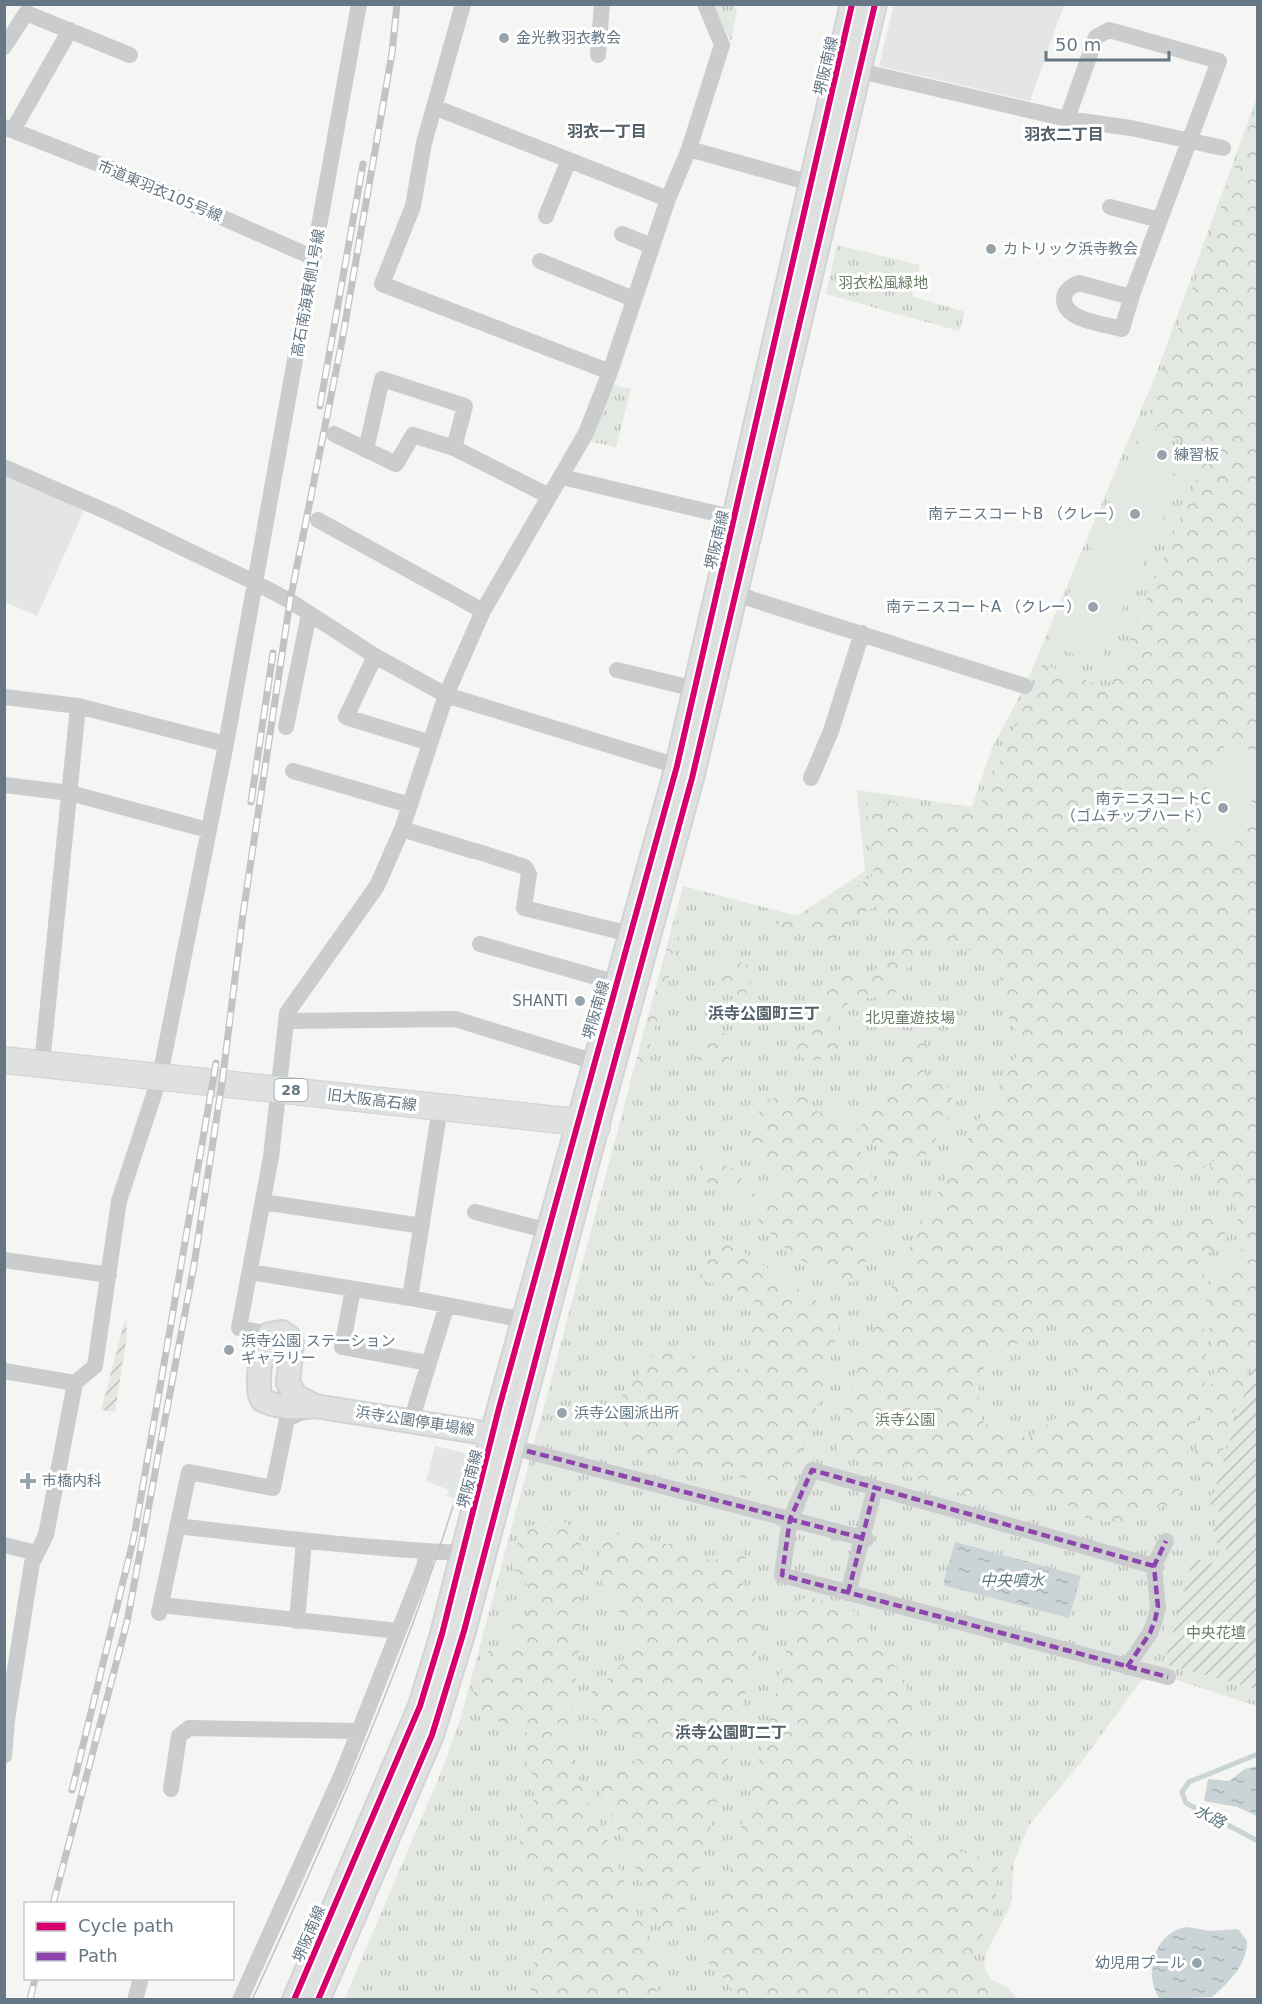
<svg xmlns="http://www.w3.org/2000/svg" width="1262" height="2004" viewBox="0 0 1262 2004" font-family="'DejaVu Sans','Noto Sans JP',sans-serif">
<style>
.built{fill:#e4e5e5}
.grass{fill:url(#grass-tufts)}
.forest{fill:url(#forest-crowns);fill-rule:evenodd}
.garden{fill:url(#garden-furrows)}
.pitch{fill:#e4e8e2}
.water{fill:url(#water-ripples)}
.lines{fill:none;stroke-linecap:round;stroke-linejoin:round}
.stream{stroke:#cad3d5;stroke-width:5}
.secondary-casing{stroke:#d2d3d4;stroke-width:26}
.primary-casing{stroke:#d1d1d2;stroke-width:28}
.street{stroke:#cacccd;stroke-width:16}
.secondary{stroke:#dfe0e0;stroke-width:22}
.primary{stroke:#dfe0e0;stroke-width:26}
.tram{stroke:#c1c3c4;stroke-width:1.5}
.rail-casing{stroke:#c1c3c4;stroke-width:7}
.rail{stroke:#fff;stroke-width:4.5;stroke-dasharray:14;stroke-linecap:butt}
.quiet{stroke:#8e44ad;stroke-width:4.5;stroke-dasharray:9 4.5;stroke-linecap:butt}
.cycleway-casing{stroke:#fff;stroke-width:10}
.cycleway{stroke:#d6006c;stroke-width:6}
.poi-dot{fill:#97a3ab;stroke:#fff;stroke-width:2}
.labels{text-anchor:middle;stroke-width:6;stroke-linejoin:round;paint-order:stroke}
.shield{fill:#fff;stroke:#93a0a9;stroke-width:1.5}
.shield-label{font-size:14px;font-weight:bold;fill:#657784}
.poi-label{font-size:15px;fill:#657784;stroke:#fff;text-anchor:start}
.street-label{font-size:15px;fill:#657784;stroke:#fff}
.park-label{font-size:15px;fill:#697b64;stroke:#fff}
.neighbourhood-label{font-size:16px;font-weight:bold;fill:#536069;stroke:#fff}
.water-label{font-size:16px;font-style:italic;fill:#607981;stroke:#fff}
</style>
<defs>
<pattern id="grass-tufts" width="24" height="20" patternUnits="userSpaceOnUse" patternTransform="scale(1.5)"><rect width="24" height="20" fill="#e4e8e2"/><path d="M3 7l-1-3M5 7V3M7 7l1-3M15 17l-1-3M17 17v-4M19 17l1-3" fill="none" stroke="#bcc1bd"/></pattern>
<pattern id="forest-crowns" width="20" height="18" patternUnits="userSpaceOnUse" patternTransform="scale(1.5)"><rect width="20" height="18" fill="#e4e8e2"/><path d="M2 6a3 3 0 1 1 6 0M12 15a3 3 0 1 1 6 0" fill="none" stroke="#bcc1bd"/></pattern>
<pattern id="garden-furrows" width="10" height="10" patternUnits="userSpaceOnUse" patternTransform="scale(1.5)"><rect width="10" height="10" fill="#e4e8e2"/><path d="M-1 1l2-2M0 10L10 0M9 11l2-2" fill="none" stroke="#bcc1bd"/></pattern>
<pattern id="water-ripples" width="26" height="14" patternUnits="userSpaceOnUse" patternTransform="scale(1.5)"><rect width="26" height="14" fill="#cad3d5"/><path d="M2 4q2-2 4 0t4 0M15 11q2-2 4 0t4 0" fill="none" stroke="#a8b0b2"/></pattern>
</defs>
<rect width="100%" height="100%" fill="#f5f5f4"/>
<path class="built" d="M894 4H1064V5L1030 101 879 66Z
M4 474 85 508 37 616 5 602Z
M435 1446 465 1453 470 1459 459 1500 447 1496 449 1490 426 1481Z"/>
<path class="grass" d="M711 5H733L737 10 731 41Z
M1257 97V1706L1168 1677 1141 1681 1082 1761 1029 1825 1014 1862 1011 1905 987 1951 984 1965 990 1979 1007 1987 1018 1999 344 2000 442 1770 461 1717 683 886 797 916 865 871 857 790 972 807 992 748 1025 686 1157 372Z
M837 245 920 265 912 296 965 312 959 331 826 294Z
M611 384 631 389 616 447 584 440Z"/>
<path class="forest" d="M1257 104 1258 674 1255 679 1258 681 1257 753 1227 740 1233 846 1257 788V1341L1213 1482 1190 1473 1214 1372 1206 1297 1214 1272 1238 1258 1243 1246 1232 1191 1214 1181 1209 1169 1216 1158 1202 1169 1189 1176 1149 1153 1136 1161 1137 1197 1147 1214 1164 1220 1180 1232 1189 1215 1204 1207 1223 1215 1226 1241 1208 1253 1201 1298 1207 1371 1176 1505 1162 1506 1156 1513 1134 1515 1122 1523 1088 1520 1075 1509 1055 1499 1032 1495 1007 1496 991 1503 846 1456 836 1450C841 1429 844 1408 851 1388 893 1267 957 1154 1023 1045L1001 1002 1000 965C978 948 950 944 923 947L901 977 899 990 891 998H856L830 1017 842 1034 843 1045C833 1059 819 1062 802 1058L794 1046 838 970 846 968 869 973 907 948 893 921 876 907C859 913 842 926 832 941L805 933 812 915 874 875 866 799 976 815 1043 664 1109 689 1208 453 1145 424ZM1055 1316 1074 1321 1073 1376 1094 1383 1116 1375 1028 1438 984 1424C974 1398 979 1381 988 1356L1016 1344Z
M812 906 802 933 778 926 782 912 797 916Z
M677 923 682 927 640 1084 630 1083 673 925Z
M723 958 754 967 745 999 714 990Z
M706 1028 735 1037 726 1067 697 1059Z
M908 1034 921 1036 927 1047 921 1069C930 1078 944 1079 951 1092 959 1111 929 1149 919 1165L888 1154 876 1143 860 1146C861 1170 872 1169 877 1188 890 1230 873 1249 853 1283 799 1267 769 1240 740 1193 723 1185 691 1189 702 1159L707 1158 736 1170 750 1192 767 1198 778 1190C778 1161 773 1172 758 1155 744 1138 756 1116 765 1100L795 1094 810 1100 814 1110 827 1115 839 1113 851 1126 860 1129C869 1108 883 1084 905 1077 903 1060 897 1059 900 1040Z
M722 1238 842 1318 807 1442 782 1483 771 1485 625 1448C628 1434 627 1422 618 1411L622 1396 662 1343 683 1353 745 1371 755 1336 745 1332 756 1296 698 1279 716 1243Z
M561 1519 579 1533 583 1565 580 1636 570 1739 582 1790 615 1856 633 1906 666 1968 653 1999H529L549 1871 532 1866 522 1854 517 1823 519 1816 534 1800 532 1769 519 1755 527 1733 469 1709 483 1656 495 1646 513 1645 502 1630 494 1626V1618L500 1617 515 1625 527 1619 528 1586 512 1566C512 1552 522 1529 537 1523 544 1520 553 1520 561 1519Z
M609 1529 645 1544H674L698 1558 715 1561 726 1551H740L746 1557C735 1583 743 1592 766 1604L767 1611 696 1881 679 1928 672 1937H669L656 1919 630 1854 599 1790 615 1773 631 1767 643 1754 632 1737 615 1733 590 1717 592 1690C629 1668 637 1644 616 1605 613 1598 605 1593 603 1586 598 1572 602 1549 601 1535Z
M811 1597 857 1612 905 1680 916 1723 918 1793 907 1837 998 1862C996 1880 997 1901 992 1918 986 1936 967 1951 974 1973 980 1991 1001 1986 1009 1999H736C729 1975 706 1969 702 1950L733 1861 799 1602 802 1599Z"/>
<path class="garden" d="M126 1316 127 1335 115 1412 101 1410Z
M1257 1353V1689L1164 1664 1193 1558 1222 1565 1227 1546 1211 1541 1220 1508 1210 1505Z"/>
<path class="pitch" d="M1143 433 1191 455 1182 477 1132 456Z
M1129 457 1180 479 1141 570 1090 548Z
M1089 549 1139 571 1098 665 1047 643Z
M1227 740 1257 753V788L1233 847 1189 828Z"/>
<path class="water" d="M955 1542 1081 1576 1069 1618 943 1585Z
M1257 1766V1816L1237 1807 1204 1801 1208 1779 1229 1781 1245 1769Z
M1187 1927 1210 1931 1238 1929 1247 1941C1248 1963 1228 1984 1212 1997L1160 1999C1142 1974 1155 1931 1187 1927Z"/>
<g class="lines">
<path class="stream" d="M1258 1754 1189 1782 1182 1792 1186 1803 1258 1841"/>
<g class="secondary-casing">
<path id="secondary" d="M315 1406 296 1396 288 1383 292 1343 289 1337 282 1332 269 1334C261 1344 255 1389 262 1400 279 1408 297 1409 315 1406L509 1437
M294 2000 420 1706 442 1634 499 1408 677 766 852 4
M318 2000 432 1735 464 1631 600 1115 692 778 875 4"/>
</g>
<g class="primary-casing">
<path id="primary" d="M4 1060 578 1122 597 1127"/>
</g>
<path class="street" d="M463 4 424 143 413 206 382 284 610 372
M4 47 26 13 130 55
M598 55 602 4
M860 71 1067 119 1131 128 1223 148
M434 107 668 199
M1067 119 1096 37 1109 30 1219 61 1133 292 1122 329C1106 324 1065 321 1064 300 1064 290 1071 286 1079 283L1131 297
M4 127 119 172 314 258
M13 130 70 30
M689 149 811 183
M1110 207 1160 220
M546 216 569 160
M622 234 652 246
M540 261 626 296 633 302
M334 434 396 464 413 435 454 448 549 496
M366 450 382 379 465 406 454 448
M4 467 112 514 254 582 290 601 375 656 446 695 677 766
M562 477 735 518
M318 520 483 611
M727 588 751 599 1025 686
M375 656 346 717 430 743
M617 670 695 689
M4 697 78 706 226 744
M286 727 309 614
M293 771 410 805
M811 778 831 731 862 633
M4 785 70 793 208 830
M402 829 474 851
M476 851 525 867 529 874 524 908 630 934
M480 944 628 986
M286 1021 455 1019 595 1062
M42 1064 78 706
M263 1202 422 1226
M475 1212 549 1231
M4 1260 109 1275
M250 1272 410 1298 525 1320
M353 1289 342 1347 428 1363
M410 1298 440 1108
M269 1334 239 1328 271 1157 287 1013 377 886 402 829 446 695 483 611 586 433 610 372 668 199 689 149 722 45 705 4
M4 1371 75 1383
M411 1421 447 1305
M527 1451 866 1539
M177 1526C272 1537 368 1549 463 1553
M4 1545 37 1553
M1154 1566 812 1470 790 1519 782 1575 1168 1677
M848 1593 875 1488
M161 1605 398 1631
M159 1613 189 1472 273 1488 287 1419 308 1409
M297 1621 304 1541
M1127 1667 1150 1633 1155 1620 1158 1607 1154 1566 1166 1541
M4 1756 7 1720 32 1563 46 1535 75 1383 95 1366 119 1201 160 1076 226 744 359 4
M171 1789 179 1736 189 1728 359 1731
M135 2000 141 1978
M240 2000 342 1774 424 1567 427 1552"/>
<use href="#secondary" class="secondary"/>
<use href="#primary" class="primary"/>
<path class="tram" d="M252 2000C333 1824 413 1646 467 1460"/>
<g class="rail-casing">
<path id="rail" d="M320 406 363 164
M251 802 273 653
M72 1790 134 1537 216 1063
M53 1904 127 1622 194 1265 222 1083 243 914 290 601 342 341 392 53 397 4
M30 2000 35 1978"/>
</g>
<use href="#rail" class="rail"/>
<path class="quiet" d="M527 1451 866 1539
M1154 1566 812 1470 790 1519 782 1575 1168 1677
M848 1593 875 1488
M1127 1667 1150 1633 1155 1620 1158 1607 1154 1566 1166 1541"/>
<g class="cycleway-casing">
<path id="cycleway" d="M294 2000 420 1706 442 1634 499 1408 677 766 852 4
M318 2000 432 1735 464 1631 600 1115 692 778 875 4"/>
</g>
<use href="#cycleway" class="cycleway"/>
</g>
<g class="poi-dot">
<circle cx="504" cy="38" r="6"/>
<circle cx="991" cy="249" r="6"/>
<circle cx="1162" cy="455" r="6"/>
<circle cx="1135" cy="514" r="6"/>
<circle cx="1093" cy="607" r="6"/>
<circle cx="1223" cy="808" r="6"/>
<circle cx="580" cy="1001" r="6"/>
<circle cx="229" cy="1350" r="6"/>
<circle cx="562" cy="1413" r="6"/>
<path d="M25 1472h6v6h6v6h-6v6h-6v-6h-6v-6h6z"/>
<circle cx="1197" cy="1963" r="6"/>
</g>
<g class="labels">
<rect class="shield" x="274.5" y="1079" width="33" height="22" rx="4.5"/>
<g class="shield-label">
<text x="291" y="1095">28</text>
</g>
<g class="poi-label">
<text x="516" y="43">金光教羽衣教会</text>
<text x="1003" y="254">カトリック浜寺教会</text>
<text x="1174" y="460">練習板</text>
<text x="1123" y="519" text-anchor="end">南テニスコートB （クレー）</text>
<text x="1081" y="612" text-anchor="end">南テニスコートA （クレー）</text>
<text x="1211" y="804" text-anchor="end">南テニスコートC<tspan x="1211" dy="17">（ゴムチップハード）</tspan></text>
<text x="568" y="1006" text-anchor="end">SHANTI</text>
<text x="241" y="1346">浜寺公園 ステーション<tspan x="241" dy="17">ギャラリー</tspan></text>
<text x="574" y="1418">浜寺公園派出所</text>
<text x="42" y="1486">市橋内科</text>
<text x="1185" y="1968" text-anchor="end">幼児用プール</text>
</g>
<g class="street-label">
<text transform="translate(826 66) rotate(-77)" y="5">堺阪南線</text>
<text transform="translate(160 191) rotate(23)" y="5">市道東羽衣105号線</text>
<text transform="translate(308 293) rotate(-80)" y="5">高石南海東側1号線</text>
<text transform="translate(717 540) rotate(-77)" y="5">堺阪南線</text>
<text transform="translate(596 1010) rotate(-74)" y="5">堺阪南線</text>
<text transform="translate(372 1100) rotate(7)" y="5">旧大阪高石線</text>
<text transform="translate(415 1421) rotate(9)" y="5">浜寺公園停車場線</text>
<text transform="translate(470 1479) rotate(-76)" y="5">堺阪南線</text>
<text transform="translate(309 1934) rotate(-67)" y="5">堺阪南線</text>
</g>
<g class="park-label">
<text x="883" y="288">羽衣松風緑地</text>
<text x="910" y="1023">北児童遊技場</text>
<text x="905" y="1425">浜寺公園</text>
<text x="1216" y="1638">中央花壇</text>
</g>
<g class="neighbourhood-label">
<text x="607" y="137">羽衣一丁目</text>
<text x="1064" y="140">羽衣二丁目</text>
<text x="764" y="1019">浜寺公園町三丁</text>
<text x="731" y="1738">浜寺公園町二丁</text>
</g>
<g class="water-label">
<text x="1012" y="1586">中央噴水</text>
<text transform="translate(1210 1816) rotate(28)" y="6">水路</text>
</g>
</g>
<rect width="1262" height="2004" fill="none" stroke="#657784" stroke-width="12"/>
<rect x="24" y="1902" width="210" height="78" fill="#ffffff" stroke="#c1c9ce" stroke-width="1.5"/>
<rect x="36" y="1922" width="30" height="9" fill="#d6006c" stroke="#c1c9ce" stroke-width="1.5"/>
<text x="78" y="1932" font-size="18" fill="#657784">Cycle path</text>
<rect x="36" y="1952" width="30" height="9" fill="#8e44ad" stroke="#c1c9ce" stroke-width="1.5"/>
<text x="78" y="1962" font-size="18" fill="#657784">Path</text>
<path d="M1046 51v9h123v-9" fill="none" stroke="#657784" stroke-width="3"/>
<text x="1055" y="51" font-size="18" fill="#657784" stroke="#ffffff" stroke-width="4.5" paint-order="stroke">50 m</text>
</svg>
